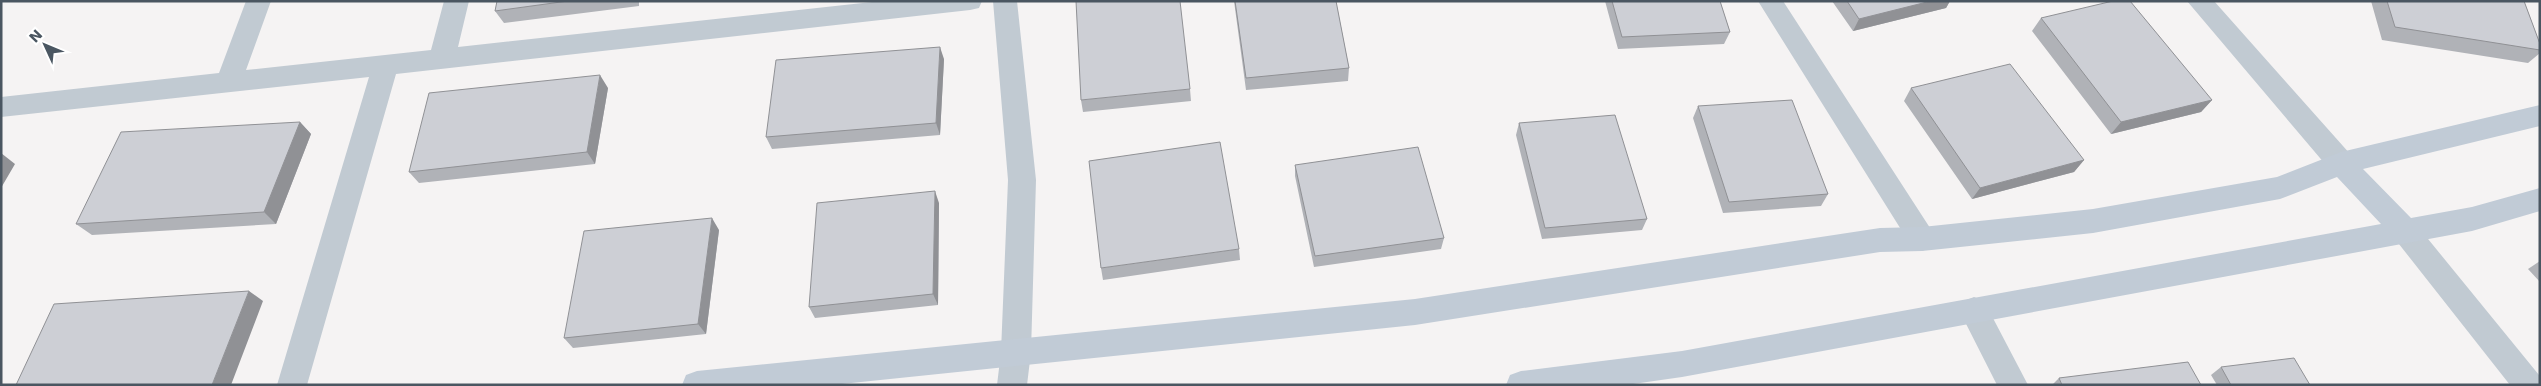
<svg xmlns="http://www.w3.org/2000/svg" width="2541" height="386" viewBox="0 0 2541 386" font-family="'DejaVu Sans',sans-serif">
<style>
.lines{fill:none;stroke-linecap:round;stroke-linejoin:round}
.street{fill:#c1cad2;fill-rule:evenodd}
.secondary{fill:#c1cbd6;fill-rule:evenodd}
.wall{fill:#b0b2b7}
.shaded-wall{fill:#909195}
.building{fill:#cdcfd5;stroke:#909195}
</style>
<rect width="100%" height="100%" fill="#f5f3f3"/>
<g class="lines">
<path class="street" d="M246 1H271L246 70 431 50 444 1H469L458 47 881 1H982L979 8 970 10 396 74 307 385H277L369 77 1 117V97L219 73Z
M993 1H1017L1036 180 1031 352 1027 385H997L1001 352 1008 180Z
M1758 1H1783L1932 231 1936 239 1932 247 1922 251 1912 247Z
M2187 1H2214L2351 155 2355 163 2351 171 2341 174 2331 171Z
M2405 219 2415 223 2539 375 2540 385H2510L2395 239 2391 231 2395 223Z
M1974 297 1984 301 2028 385H1997L1959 310 1964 301Z"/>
<path class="secondary" d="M2540 105V126L2363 169 2411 218 2472 207 2540 188V211L2472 231 1682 377 1626 385H1506L1510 375 1521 371 1682 351 2381 224 2337 177 2280 199 2093 233 1922 251 1880 252 1415 325 832 385H682L686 375 697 371 1415 299 1880 228 1922 227 2093 209 2277 177 2341 152Z"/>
</g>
<path class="wall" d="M497 1H639V6L504 23 495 11Z
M1234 1H1336L1349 68 1348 81 1246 90Z
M1605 1H1720L1730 32 1724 44 1618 49Z
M1832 1H1950L1946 8 1853 31Z
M2371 1H2524L2540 44V53L2528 63 2382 40Z
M2041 18 2212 100 2201 112 2111 134 2032 31Z
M944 59 940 135 772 149 766 137Z
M608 88 595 164 419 183 409 172Z
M1911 88 2084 160 2074 172 1972 199 1904 101Z
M1190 89 1191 101 1083 112 1081 100Z
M1698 106 1828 194 1821 206 1723 213 1693 118Z
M300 122 311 134 276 224 92 235 76 224Z
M1519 123 1647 219 1642 230 1542 239 1516 135Z
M1295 165 1444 238 1441 249 1314 267 1295 176Z
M939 203 938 305 815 318 809 307Z
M719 230 706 334 573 348 564 338Z
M1239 249 1240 260 1103 280 1101 268Z
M2540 261V282L2528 269Z
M2221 367 2310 385H2217L2211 375Z
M2059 378 2201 385H2052Z"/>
<path class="shaded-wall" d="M1931 1H1950L1946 8 1853 31 1859 19Z
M940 47 944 59 940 135 936 123Z
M600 75 608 88 595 164 587 152Z
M2212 100 2201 112 2111 134 2121 122Z
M300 122 311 134 276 224 264 212Z
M1 153 15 164 1 188Z
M2084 160 2074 172 1972 199 1980 188Z
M935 191 939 203 938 305 933 294Z
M712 218 719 230 706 334 698 324Z
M249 291 263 301 231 385H212Z"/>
<path class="building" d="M497 1H568L495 11Z
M1076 1H1180L1190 89 1081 100Z
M1235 1H1336L1349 68 1246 78Z
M1612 1H1720L1730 32 1622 37Z
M1847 1H1931L1859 19Z
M2113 1H2130L2212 100 2121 122 2041 18Z
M2387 1H2524L2540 44V50L2395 27Z
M940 47 936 123 766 137 776 60Z
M2010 64 2084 160 1980 188 1911 88Z
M600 75 587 152 409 172 429 93Z
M1792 100 1828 194 1729 202 1698 106Z
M1615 115 1647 219 1545 228 1519 123Z
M300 122 264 212 76 224 121 132Z
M1220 142 1239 249 1101 268 1089 161Z
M1418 147 1444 238 1315 256 1295 165Z
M935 191 933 294 809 307 817 203Z
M712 218 698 324 564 338 584 231Z
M249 291 212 385H16L54 304Z
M2294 358 2310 385H2231L2221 367Z
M2188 362 2201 385H2062L2059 378Z"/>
<rect width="2541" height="386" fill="none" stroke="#4a5661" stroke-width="5"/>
<g transform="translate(45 45) rotate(314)" stroke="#ffffff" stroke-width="4" paint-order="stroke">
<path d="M0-4L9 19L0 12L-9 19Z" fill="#4a5661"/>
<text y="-8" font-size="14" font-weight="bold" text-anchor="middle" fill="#4a5661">N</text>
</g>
</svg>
